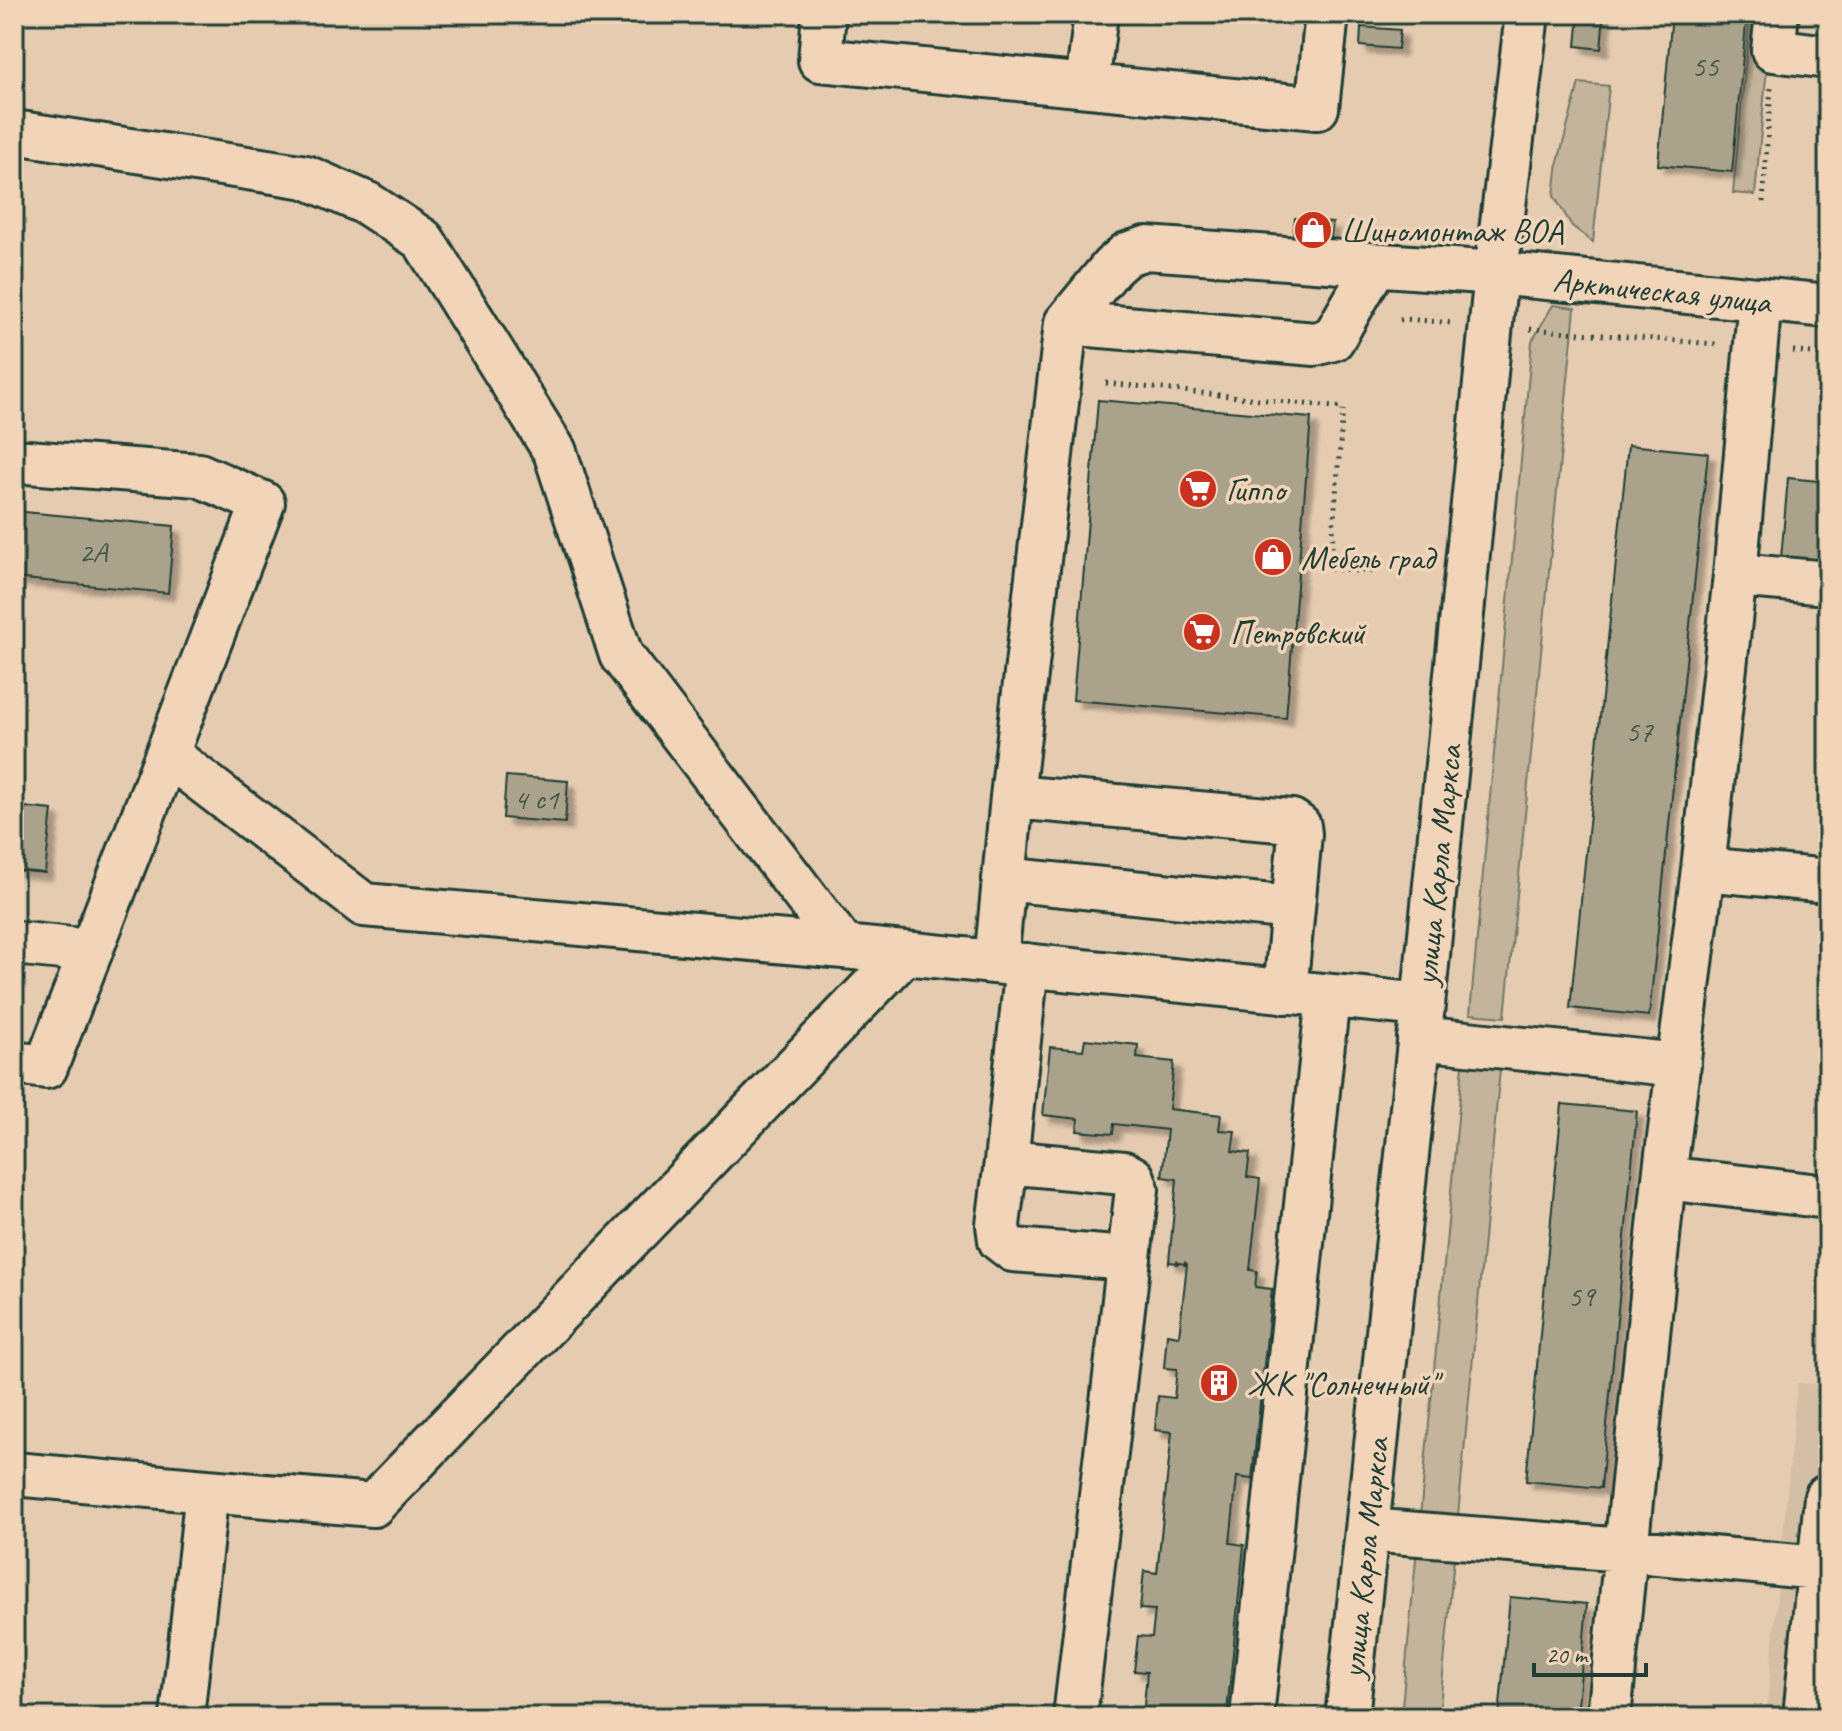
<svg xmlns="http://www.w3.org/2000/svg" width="1842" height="1731" viewBox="0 0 1842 1731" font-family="Caveat,sans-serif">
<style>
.built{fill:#d4bfa6}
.green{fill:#c4b49c;stroke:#727868;stroke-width:2}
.building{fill:#aba28b;stroke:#1f3d34;stroke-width:2;filter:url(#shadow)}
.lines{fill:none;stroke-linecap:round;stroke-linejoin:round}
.minor-casing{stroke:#1f3d34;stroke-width:48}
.path{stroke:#1f3d34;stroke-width:5;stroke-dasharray:2 6;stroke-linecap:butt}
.minor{stroke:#f2d5b9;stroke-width:42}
.labels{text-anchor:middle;stroke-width:7;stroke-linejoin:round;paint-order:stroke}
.number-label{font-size:30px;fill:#42564a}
.poi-label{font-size:34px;fill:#1f3d34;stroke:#f2d5b9;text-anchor:start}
.street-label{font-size:34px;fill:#1f3d34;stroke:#f2d5b9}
</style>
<defs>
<filter id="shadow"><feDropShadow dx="7" dy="7" stdDeviation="2" flood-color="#0004"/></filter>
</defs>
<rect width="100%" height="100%" fill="#e5ccb1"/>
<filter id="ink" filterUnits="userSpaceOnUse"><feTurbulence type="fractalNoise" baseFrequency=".0125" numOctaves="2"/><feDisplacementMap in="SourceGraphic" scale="16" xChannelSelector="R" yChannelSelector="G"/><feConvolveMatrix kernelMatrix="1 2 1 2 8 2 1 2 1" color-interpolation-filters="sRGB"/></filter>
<g filter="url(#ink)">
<path class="built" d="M1797 1383 1828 1385V1717H1766Z"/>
<path class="green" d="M1750 14H1772L1755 195 1733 193Z
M1579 83 1609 86 1593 242 1572 226 1554 196 1558 162Z
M1553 305 1575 308 1505 1017 1470 1014 1532 341Z
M1463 1065 1500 1069 1439 1717H1401Z"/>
<path class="building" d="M1579 14H1604L1601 49 1576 46Z
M1672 14H1747L1732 172 1658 165Z
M1361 27 1400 30 1398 49 1360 46Z
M1295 218 1333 223 1330 241 1293 236Z
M1098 400 1311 418 1286 718 1073 700Z
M1628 445 1708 453 1649 1016 1570 1008Z
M1788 478 1828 482V562L1781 558Z
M14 511 174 526 168 593 14 578Z
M506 776 568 781 565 823 503 818Z
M14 806 52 810 45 873 14 870Z
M1085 1039 1138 1045 1137 1058 1174 1062 1169 1109 1221 1115 1219 1130 1235 1131 1232 1151 1250 1153 1247 1177 1260 1179 1250 1270 1257 1271 1255 1287 1272 1289 1252 1479 1237 1477 1230 1543 1244 1545 1227 1712 1213 1710 1212 1717H1143L1147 1672 1134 1671 1138 1636 1152 1637 1155 1610 1140 1609 1144 1571 1157 1573 1172 1432 1155 1430 1158 1396 1174 1398 1177 1369 1164 1368 1167 1334 1179 1336 1187 1264 1169 1262 1177 1179 1162 1177 1167 1130 1114 1124 1113 1134 1077 1131 1079 1119 1043 1115 1050 1047 1083 1050Z
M1562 1104 1637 1111 1601 1488 1526 1481Z
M1510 1597 1587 1604 1577 1717H1499Z"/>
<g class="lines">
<g class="minor-casing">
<path id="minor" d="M824 14 820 60 1317 108 1327 14
M1777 14 1773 50 1828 57
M1087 85 1096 14
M14 132 306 177 368 204 423 240 555 452 621 655 844 947
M1066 323 1315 344 1333 339 1375 266
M14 461 199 475 263 503 167 754 46 1067 14 1063
M1735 575 1828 583
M167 754 364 905 844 947 1423 1005
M1012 797 1292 821 1299 826 1300 834 1285 992
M1703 869 1828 881
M1004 879 1293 908
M14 943 91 951
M996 962 1012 797 1066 323 1112 267 1127 254 1146 248 1496 273 1828 306
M1027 965 1006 1162 1124 1173 1133 1178 1137 1189 1075 1717
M1419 1038 1679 1065
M1006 1162 998 1225 1000 1240 1013 1250 1129 1259
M1664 1178 1828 1197
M14 1474 207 1491 182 1717
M207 1491 373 1505 904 954
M1367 1530 1625 1550 1819 1568
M1252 1717 1328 996
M1347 1717 1423 1005 1496 273 1527 14
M1609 1717 1664 1178 1703 869 1735 575 1760 299
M1805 1717 1826 1497H1828"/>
</g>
<path class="path" d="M1763 202 1771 87
M1400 320 1405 319 1453 323
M1530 329 1716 344
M1793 351 1828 355
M1106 383 1343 408 1330 569 1372 572
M1168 1262 1187 1264"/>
<use href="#minor" class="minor"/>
</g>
</g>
<defs>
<g id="shop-disc" transform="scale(2)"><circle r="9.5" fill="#c8321e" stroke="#f2d5b9"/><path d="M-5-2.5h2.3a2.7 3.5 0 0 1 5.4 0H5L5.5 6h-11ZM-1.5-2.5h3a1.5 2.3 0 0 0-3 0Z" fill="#fff"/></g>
<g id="supermarket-disc" transform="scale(2)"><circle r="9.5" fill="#c8321e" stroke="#f2d5b9"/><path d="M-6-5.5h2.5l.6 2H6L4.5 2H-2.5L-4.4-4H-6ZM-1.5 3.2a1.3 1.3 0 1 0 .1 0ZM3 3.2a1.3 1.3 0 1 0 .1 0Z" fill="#fff"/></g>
<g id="building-disc" transform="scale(2)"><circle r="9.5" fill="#c8321e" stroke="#f2d5b9"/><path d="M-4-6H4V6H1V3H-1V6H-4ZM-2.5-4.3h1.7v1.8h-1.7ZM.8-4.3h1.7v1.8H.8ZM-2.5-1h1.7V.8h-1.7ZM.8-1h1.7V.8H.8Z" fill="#fff"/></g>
</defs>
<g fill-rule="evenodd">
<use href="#shop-disc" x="1313" y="230"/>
<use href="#supermarket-disc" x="1198" y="489"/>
<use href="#shop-disc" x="1273" y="557"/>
<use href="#supermarket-disc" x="1202" y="632"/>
<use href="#building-disc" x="1219" y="1383"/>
</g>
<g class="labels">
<g class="number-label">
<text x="1705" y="76">55</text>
<text x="93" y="562">2А</text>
<text x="1639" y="741">57</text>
<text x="536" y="809">4 с1</text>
<text x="1581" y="1306">59</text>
</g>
<g class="poi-label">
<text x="1341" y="242">Шиномонтаж ВОА</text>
<text x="1226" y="501">Гиппо</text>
<text x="1301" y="569">Мебель град</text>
<text x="1230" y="644">Петровский</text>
<text x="1247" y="1395">ЖК "Солнечный"</text>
</g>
<g class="street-label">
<text transform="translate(1662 290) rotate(6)" y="12">Арктическая улица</text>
<text transform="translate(1437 865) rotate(-84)" y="12">улица Карла Маркса</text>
<text transform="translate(1364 1558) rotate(-84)" y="12">улица Карла Маркса</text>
</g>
</g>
<rect width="1842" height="1731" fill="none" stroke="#f2d5b9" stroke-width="48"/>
<rect x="24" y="24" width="1794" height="1683" fill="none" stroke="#1f3d34" stroke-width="3" filter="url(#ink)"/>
<path d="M1534 1663v12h112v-12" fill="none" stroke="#1f3d34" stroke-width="4"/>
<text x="1546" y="1663" font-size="24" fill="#1f3d34" stroke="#f2d5b9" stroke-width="6" paint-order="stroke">20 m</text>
</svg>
